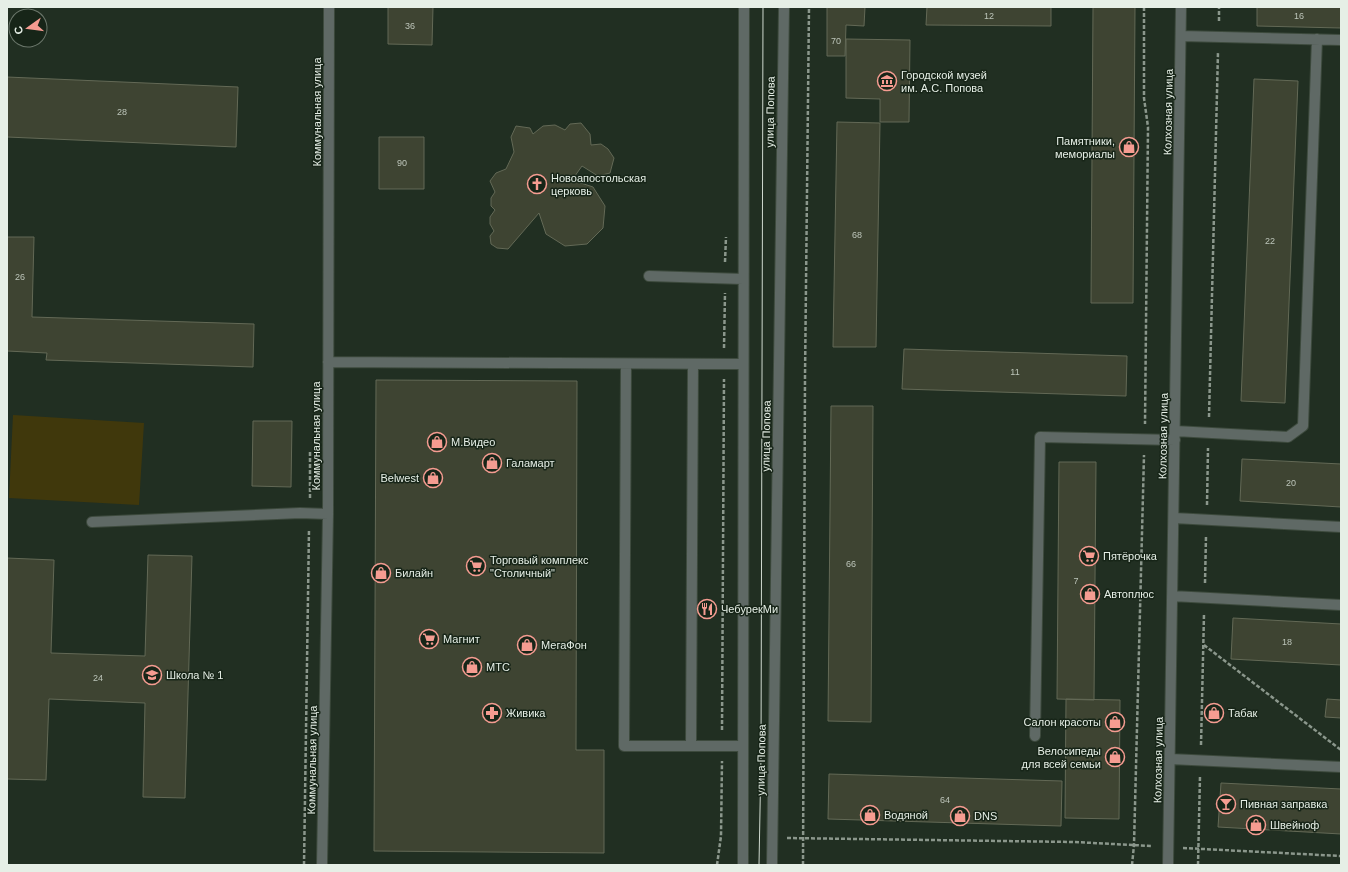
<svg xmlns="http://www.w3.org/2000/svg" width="1348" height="872" viewBox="0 0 1348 872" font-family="Helvetica,sans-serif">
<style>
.green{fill:#40380c}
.building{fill:#3e4432;stroke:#636956}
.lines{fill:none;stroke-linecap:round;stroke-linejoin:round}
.minor-casing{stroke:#3d4a3d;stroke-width:12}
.path{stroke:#8b978c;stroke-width:2.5;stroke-dasharray:4 2;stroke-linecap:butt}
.minor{stroke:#5f6965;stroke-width:10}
.tram{stroke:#cfd9cf;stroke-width:1}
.labels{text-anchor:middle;stroke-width:3;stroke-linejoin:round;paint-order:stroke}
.number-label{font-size:9px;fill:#bcc4b9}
.poi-label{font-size:11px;fill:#e6efe6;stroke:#172518;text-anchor:start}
.street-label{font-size:11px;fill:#e6efe6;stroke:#172518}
</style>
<rect width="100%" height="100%" fill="#212f22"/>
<path class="green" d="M13 415 144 423 139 505 9 498Z"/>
<path class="building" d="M388 7H433L432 45 388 44Z
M827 7H865L864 26 846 25 845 56H827Z
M927 7H1051V26L926 25Z
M1093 7H1135L1133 303H1091Z
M1257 7H1341V28L1257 26Z
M846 39 910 40 909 122H880V99L846 98Z
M7 77 238 87 236 147 7 137Z
M1254 79 1298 81 1285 403 1241 401Z
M837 122 880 123 876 347H833Z
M581 123 590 134 591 145 601 144 608 149 614 158 610 173 598 176 582 166 572 180 593 187 605 206 603 228 587 244 565 246 546 234 539 213 508 249 497 248 491 244 490 236 494 231 490 224V217L495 210 491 206V198L495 192 490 181 496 173 506 169 514 152 511 137 516 126 530 128 533 134 543 126 555 125 565 130 570 124Z
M379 137H424V189H379Z
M7 237H34L32 317 254 324 253 367 46 360 47 353 7 351Z
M904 349 1127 356 1126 396 902 389Z
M376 380 577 381 576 750H604V853L374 851Z
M831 406H873L871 722 828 721Z
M253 421H292L291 487 252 486Z
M1242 459 1341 464V507L1240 501Z
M1059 462H1096L1094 700 1057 699Z
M148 555 192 556 185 798 143 797 145 703 49 699 46 780 7 779V558L54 560 51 653 145 656Z
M1233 618 1341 624V665L1231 659Z
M1066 699 1120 700 1119 819 1065 818Z
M1327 699 1341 700V718L1325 717Z
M1209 705 1220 706V720H1208Z
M829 774 1062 781 1061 826 828 819Z
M1221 783 1341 789V834L1218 827Z"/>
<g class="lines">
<g class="minor-casing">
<path id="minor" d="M1181 36 1341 40
M649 276 743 279
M328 362 743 364
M626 364 624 746H743
M1175 431 1288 437 1303 426 1317 39
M1174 518 1341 527
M92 522 300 513 328 514
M1172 596 1341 605
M1035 736 1040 437 1175 440
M691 746 693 364
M1170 759 1341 767
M322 865 328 514 329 7
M743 865 744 7
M772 865 784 7
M1168 865 1181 7"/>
</g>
<path class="path" d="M1144 7V98L1148 127 1145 424
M1219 21V7
M725 262 726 237
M724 348 725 293
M1209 417 1218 52
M310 498V451
M1207 505 1208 448
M1205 583 1206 536
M1204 645 1341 750
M722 730 724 379
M1201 745 1204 614
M787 838 1074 842 1152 846
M1183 848 1341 856
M304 865 309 529
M717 865 721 836 722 761
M803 865 805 377 809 7
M1132 865 1134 845 1144 455
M1198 865 1200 776"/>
<use href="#minor" class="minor"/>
<path class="tram" d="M759 865 761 756 763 7"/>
</g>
<defs>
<g id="museum-ring" transform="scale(1)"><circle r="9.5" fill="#172518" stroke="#f59c91" stroke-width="1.5"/><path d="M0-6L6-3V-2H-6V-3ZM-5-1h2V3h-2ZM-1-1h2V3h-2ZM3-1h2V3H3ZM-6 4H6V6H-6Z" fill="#f59c91"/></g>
<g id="shop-ring" transform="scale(1)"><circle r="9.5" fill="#172518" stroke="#f59c91" stroke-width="1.5"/><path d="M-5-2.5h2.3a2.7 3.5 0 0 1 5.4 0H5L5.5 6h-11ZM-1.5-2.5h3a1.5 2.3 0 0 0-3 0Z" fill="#f59c91"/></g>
<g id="church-ring" transform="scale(1)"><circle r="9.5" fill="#172518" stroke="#f59c91" stroke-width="1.5"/><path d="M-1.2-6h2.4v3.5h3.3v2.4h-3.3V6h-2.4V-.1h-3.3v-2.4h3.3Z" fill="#f59c91"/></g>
<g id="supermarket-ring" transform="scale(1)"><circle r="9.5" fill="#172518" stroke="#f59c91" stroke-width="1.5"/><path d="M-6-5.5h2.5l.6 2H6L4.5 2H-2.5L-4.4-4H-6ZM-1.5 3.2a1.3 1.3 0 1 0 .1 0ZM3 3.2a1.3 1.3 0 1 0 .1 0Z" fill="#f59c91"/></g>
<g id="restaurant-ring" transform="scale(1)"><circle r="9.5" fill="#172518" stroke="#f59c91" stroke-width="1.5"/><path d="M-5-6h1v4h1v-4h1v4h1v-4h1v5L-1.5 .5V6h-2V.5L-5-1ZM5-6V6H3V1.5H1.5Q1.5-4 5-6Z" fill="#f59c91"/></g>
<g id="school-ring" transform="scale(1)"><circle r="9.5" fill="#172518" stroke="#f59c91" stroke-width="1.5"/><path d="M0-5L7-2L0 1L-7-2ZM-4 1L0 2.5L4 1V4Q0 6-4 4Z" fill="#f59c91"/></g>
<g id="pharmacy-ring" transform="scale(1)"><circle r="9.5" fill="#172518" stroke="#f59c91" stroke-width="1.5"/><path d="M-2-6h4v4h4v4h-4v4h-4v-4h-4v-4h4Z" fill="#f59c91"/></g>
<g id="bar-ring" transform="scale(1)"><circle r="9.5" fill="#172518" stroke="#f59c91" stroke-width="1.5"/><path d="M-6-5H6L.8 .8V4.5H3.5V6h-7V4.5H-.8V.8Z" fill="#f59c91"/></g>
</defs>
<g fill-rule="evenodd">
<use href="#museum-ring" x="887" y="81"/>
<use href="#shop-ring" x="1129" y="147"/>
<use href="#church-ring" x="537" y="184"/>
<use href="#shop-ring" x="437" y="442"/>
<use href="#shop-ring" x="492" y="463"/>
<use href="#shop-ring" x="433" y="478"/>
<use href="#supermarket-ring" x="1089" y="556"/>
<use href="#supermarket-ring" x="476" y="566"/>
<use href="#shop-ring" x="381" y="573"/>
<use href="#shop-ring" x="1090" y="594"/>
<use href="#restaurant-ring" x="707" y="609"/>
<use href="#supermarket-ring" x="429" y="639"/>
<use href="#shop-ring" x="527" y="645"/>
<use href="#shop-ring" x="472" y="667"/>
<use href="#school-ring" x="152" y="675"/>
<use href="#pharmacy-ring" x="492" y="713"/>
<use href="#shop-ring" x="1214" y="713"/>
<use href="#shop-ring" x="1115" y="722"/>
<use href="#shop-ring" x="1115" y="757"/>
<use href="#bar-ring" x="1226" y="804"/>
<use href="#shop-ring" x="870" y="815"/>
<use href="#shop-ring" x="960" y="816"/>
<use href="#shop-ring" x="1256" y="825"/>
</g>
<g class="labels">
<g class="number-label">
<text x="989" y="19">12</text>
<text x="1299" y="19">16</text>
<text x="410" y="29">36</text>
<text x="836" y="44">70</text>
<text x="122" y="115">28</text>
<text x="402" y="166">90</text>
<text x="857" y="238">68</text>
<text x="1270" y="244">22</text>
<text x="20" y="280">26</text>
<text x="1015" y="375">11</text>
<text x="1291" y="486">20</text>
<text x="851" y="567">66</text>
<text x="1076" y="584">7</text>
<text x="1287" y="645">18</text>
<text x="98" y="681">24</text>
<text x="945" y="803">64</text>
</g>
<g class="poi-label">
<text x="901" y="79">Городской музей<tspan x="901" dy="13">им. А.С. Попова</tspan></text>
<text x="1115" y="145" text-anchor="end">Памятники,<tspan x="1115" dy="13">мемориалы</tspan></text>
<text x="551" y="182">Новоапостольская<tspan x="551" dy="13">церковь</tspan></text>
<text x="451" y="446">М.Видео</text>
<text x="506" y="467">Галамарт</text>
<text x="419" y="482" text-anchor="end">Belwest</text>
<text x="1103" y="560">Пятёрочка</text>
<text x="490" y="564">Торговый комплекс<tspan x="490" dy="13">"Столичный"</tspan></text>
<text x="395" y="577">Билайн</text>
<text x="1104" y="598">Автоплюс</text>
<text x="721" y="613">ЧебурекМи</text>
<text x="443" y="643">Магнит</text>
<text x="541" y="649">МегаФон</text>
<text x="486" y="671">МТС</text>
<text x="166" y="679">Школа № 1</text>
<text x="506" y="717">Живика</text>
<text x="1228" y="717">Табак</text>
<text x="1101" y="726" text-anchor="end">Салон красоты</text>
<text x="1101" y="755" text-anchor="end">Велосипеды<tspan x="1101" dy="13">для всей семьи</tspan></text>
<text x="1240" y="808">Пивная заправка</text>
<text x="884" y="819">Водяной</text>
<text x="974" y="820">DNS</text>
<text x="1270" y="829">Швейноф</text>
</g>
<g class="street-label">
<text transform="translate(317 112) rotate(-90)" y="4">Коммунальная улица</text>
<text transform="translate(770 112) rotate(-89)" y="4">улица Попова</text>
<text transform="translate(1168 112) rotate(-89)" y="4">Колхозная улица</text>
<text transform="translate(316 436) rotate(-90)" y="4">Коммунальная улица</text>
<text transform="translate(766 436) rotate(-89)" y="4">улица Попова</text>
<text transform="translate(1163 436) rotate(-89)" y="4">Колхозная улица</text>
<text transform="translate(312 760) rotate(-89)" y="4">Коммунальная улица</text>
<text transform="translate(761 760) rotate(-89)" y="4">улица Попова</text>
<text transform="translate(1158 760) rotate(-89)" y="4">Колхозная улица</text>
</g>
</g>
<rect width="1348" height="872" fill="none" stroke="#e6efe6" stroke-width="16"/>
<g transform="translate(28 28) rotate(256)"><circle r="19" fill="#172518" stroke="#6a766a"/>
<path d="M0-3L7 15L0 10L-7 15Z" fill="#f59c91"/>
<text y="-6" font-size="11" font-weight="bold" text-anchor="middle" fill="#e6efe6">С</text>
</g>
</svg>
